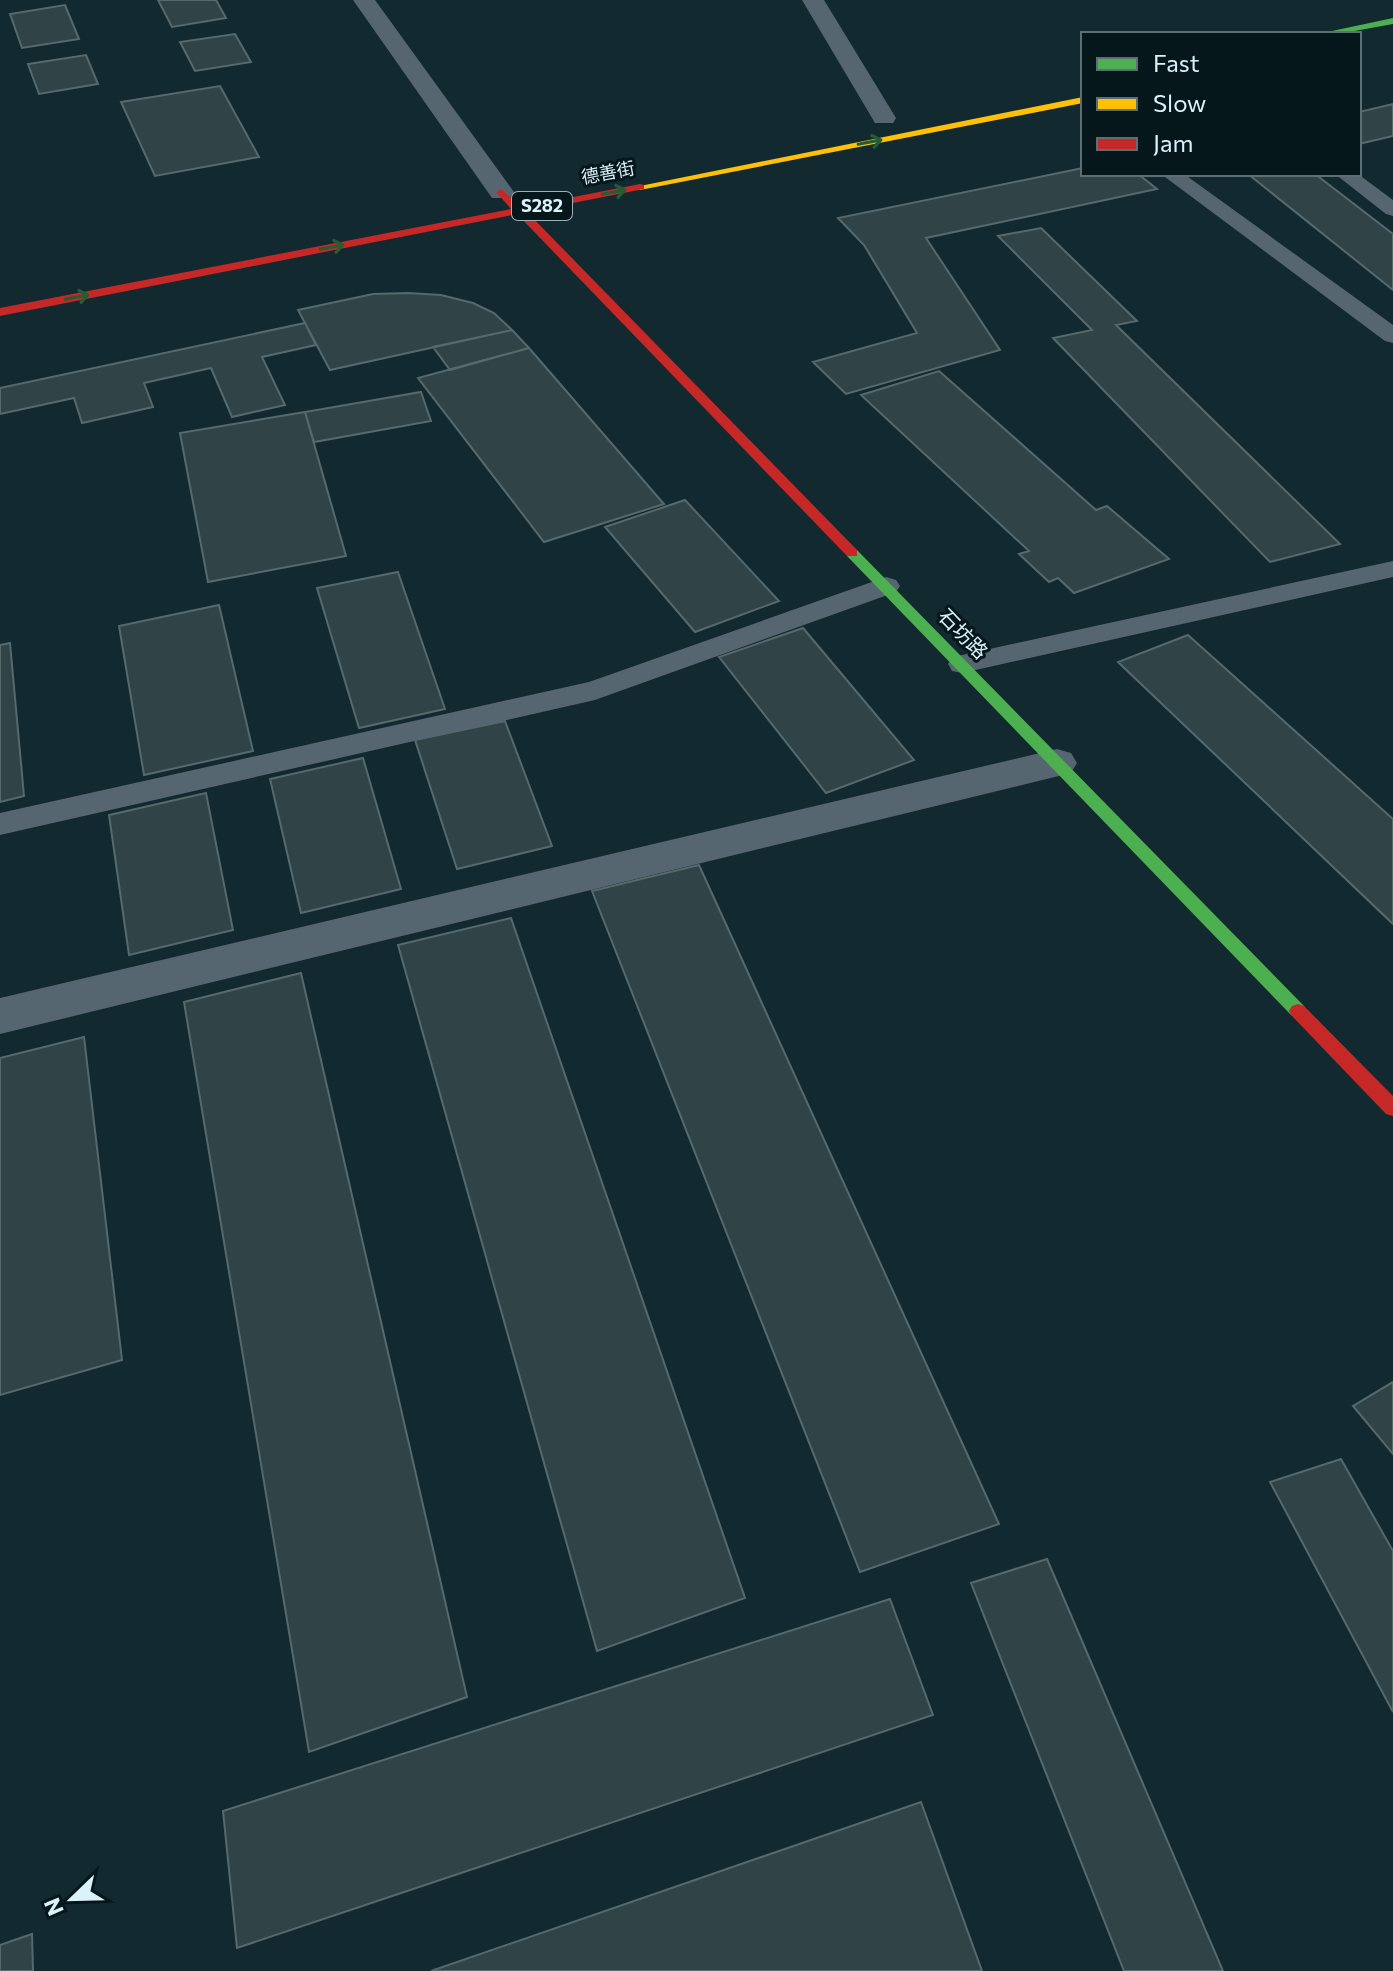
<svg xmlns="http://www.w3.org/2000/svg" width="1393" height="1971" viewBox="0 0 1393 1971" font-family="Commissioner,'Noto Sans SC',sans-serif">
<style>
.building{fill:#304346;stroke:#56696c;stroke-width:2}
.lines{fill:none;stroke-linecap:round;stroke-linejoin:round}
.lane{fill:#566671;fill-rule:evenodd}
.street{fill:#566671;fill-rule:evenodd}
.fast{fill:#4caf50;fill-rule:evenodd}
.slow{fill:#ffc107;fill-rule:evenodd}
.jam{fill:#c62828;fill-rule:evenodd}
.oneway{stroke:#265b33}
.labels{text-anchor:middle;stroke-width:6;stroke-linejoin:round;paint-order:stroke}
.far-street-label{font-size:18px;fill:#dcf2f9;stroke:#06171c}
.shield{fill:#06171c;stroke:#9cb0b7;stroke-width:2}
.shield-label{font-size:18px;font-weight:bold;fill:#dcf2f9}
.street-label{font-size:20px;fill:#dcf2f9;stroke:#06171c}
</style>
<rect width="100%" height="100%" fill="#12292f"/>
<path class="building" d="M158 0H216L226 18 172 27Z
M65 5 79 39 22 48 10 14Z
M235 34 251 62 195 71 180 42Z
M86 55 98 84 39 94 28 64Z
M220 86 259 157 155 176 121 102Z
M1393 104V136L1359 144V112Z
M1083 168V174H1138L1157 189 926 238 1000 350 846 394 813 362 917 333 864 245 838 218Z
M1248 174H1315L1393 234V290Z
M1041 228 1137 321 1116 325 1340 544 1270 562 1053 338 1092 330 998 236Z
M408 293 441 295 473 303 494 313 512 330 330 370 298 310 373 294Z
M305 323 316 345 262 357 285 405 232 417 211 368 144 383 153 407 82 423 74 398 0 414V388Z
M512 330 529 348 450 370 433 347Z
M529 348 664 504 544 542 418 378Z
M939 371 1096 510 1107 506 1169 559 1074 593 1058 578 1049 582 1019 554 1029 551 861 395Z
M421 392 431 421 314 442 305 412Z
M305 412 346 556 208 582 180 433Z
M685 500 779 601 695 632 605 527Z
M398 572 445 709 359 728 317 588Z
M219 605 253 751 144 775 119 626Z
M803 628 914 760 826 793 719 657Z
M1188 635 1393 819V924L1118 662Z
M10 643 24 796 0 802V645Z
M505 721 552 846 457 869 415 740Z
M363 758 401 889 301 913 270 779Z
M206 793 233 930 129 955 109 815Z
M699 865 999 1524 860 1572 592 891Z
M511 918 745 1598 597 1651 398 945Z
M301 973 467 1697 309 1752 184 1002Z
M84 1037 122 1360 0 1395V1058Z
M1393 1382V1454L1353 1406Z
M1341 1459 1393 1551V1712L1270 1482Z
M1047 1559 1223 1971H1124L971 1583Z
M890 1599 933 1715 237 1948 223 1811Z
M921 1802 982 1971H431Z
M32 1934 33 1971H0V1945Z"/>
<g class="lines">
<path class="lane" d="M1161 174H1184L1393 325V343L1385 341Z
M1335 174H1358L1393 200V216L1386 214Z
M1393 561V577L962 673 952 671 948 664 952 657 962 655Z
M886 577 896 580 900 586 896 592 595 700 0 835V813L589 682Z"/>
<path class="street" d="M353 0H375L514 192 510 198H492Z
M802 0H824L896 118 893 123H875Z
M1057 749 1071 753 1077 763 1071 773 0 1034V998Z"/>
<path class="fast" d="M1393 18V24L1338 34H1318Z
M852 549 857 550 1304 1006 1307 1011 1304 1016H1292L847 556V550Z"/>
<path class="slow" d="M1083 97V103L640 190 635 187Z"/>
<path class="jam" d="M640 184 644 185V189L527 212 857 550V556H847L517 214 0 316V308L511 209 496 192 501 189 522 207Z
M1298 1004 1304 1006 1393 1096V1116L1386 1114 1292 1016 1289 1011 1292 1006Z"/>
</g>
<defs><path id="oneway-shaft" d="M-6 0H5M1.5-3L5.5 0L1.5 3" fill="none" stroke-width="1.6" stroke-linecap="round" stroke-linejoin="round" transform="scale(2)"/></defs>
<g class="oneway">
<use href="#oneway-shaft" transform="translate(870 142) rotate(-11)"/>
<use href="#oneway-shaft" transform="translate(614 192) rotate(-11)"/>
<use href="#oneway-shaft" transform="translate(332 247) rotate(-11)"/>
<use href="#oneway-shaft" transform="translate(77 297) rotate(-11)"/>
</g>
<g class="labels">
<g class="far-street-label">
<text transform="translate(608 173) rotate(-11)" y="6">德善街</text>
</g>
<rect class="shield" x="512" y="192" width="60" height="28" rx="6"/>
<g class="shield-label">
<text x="542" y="212">S282</text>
</g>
<g class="street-label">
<text transform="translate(963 634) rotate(46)" y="7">石坊路</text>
</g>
</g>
<rect x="1081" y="32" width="280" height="144" fill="#06171c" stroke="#5c6f74" stroke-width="2"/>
<rect x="1097" y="58" width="40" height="12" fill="#4caf50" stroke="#5c6f74" stroke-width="2"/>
<text x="1153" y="72" font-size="24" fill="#dcf2f9">Fast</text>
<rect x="1097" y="98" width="40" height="12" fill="#ffc107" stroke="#5c6f74" stroke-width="2"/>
<text x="1153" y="112" font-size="24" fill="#dcf2f9">Slow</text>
<rect x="1097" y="138" width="40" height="12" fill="#c62828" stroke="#5c6f74" stroke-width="2"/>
<text x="1153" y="152" font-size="24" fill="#dcf2f9">Jam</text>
<g transform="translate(72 1899) rotate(247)" stroke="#06171c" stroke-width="6" paint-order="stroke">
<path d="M0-6L14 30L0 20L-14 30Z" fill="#dcf2f9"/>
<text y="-12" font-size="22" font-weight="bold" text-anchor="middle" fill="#dcf2f9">N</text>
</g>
</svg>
